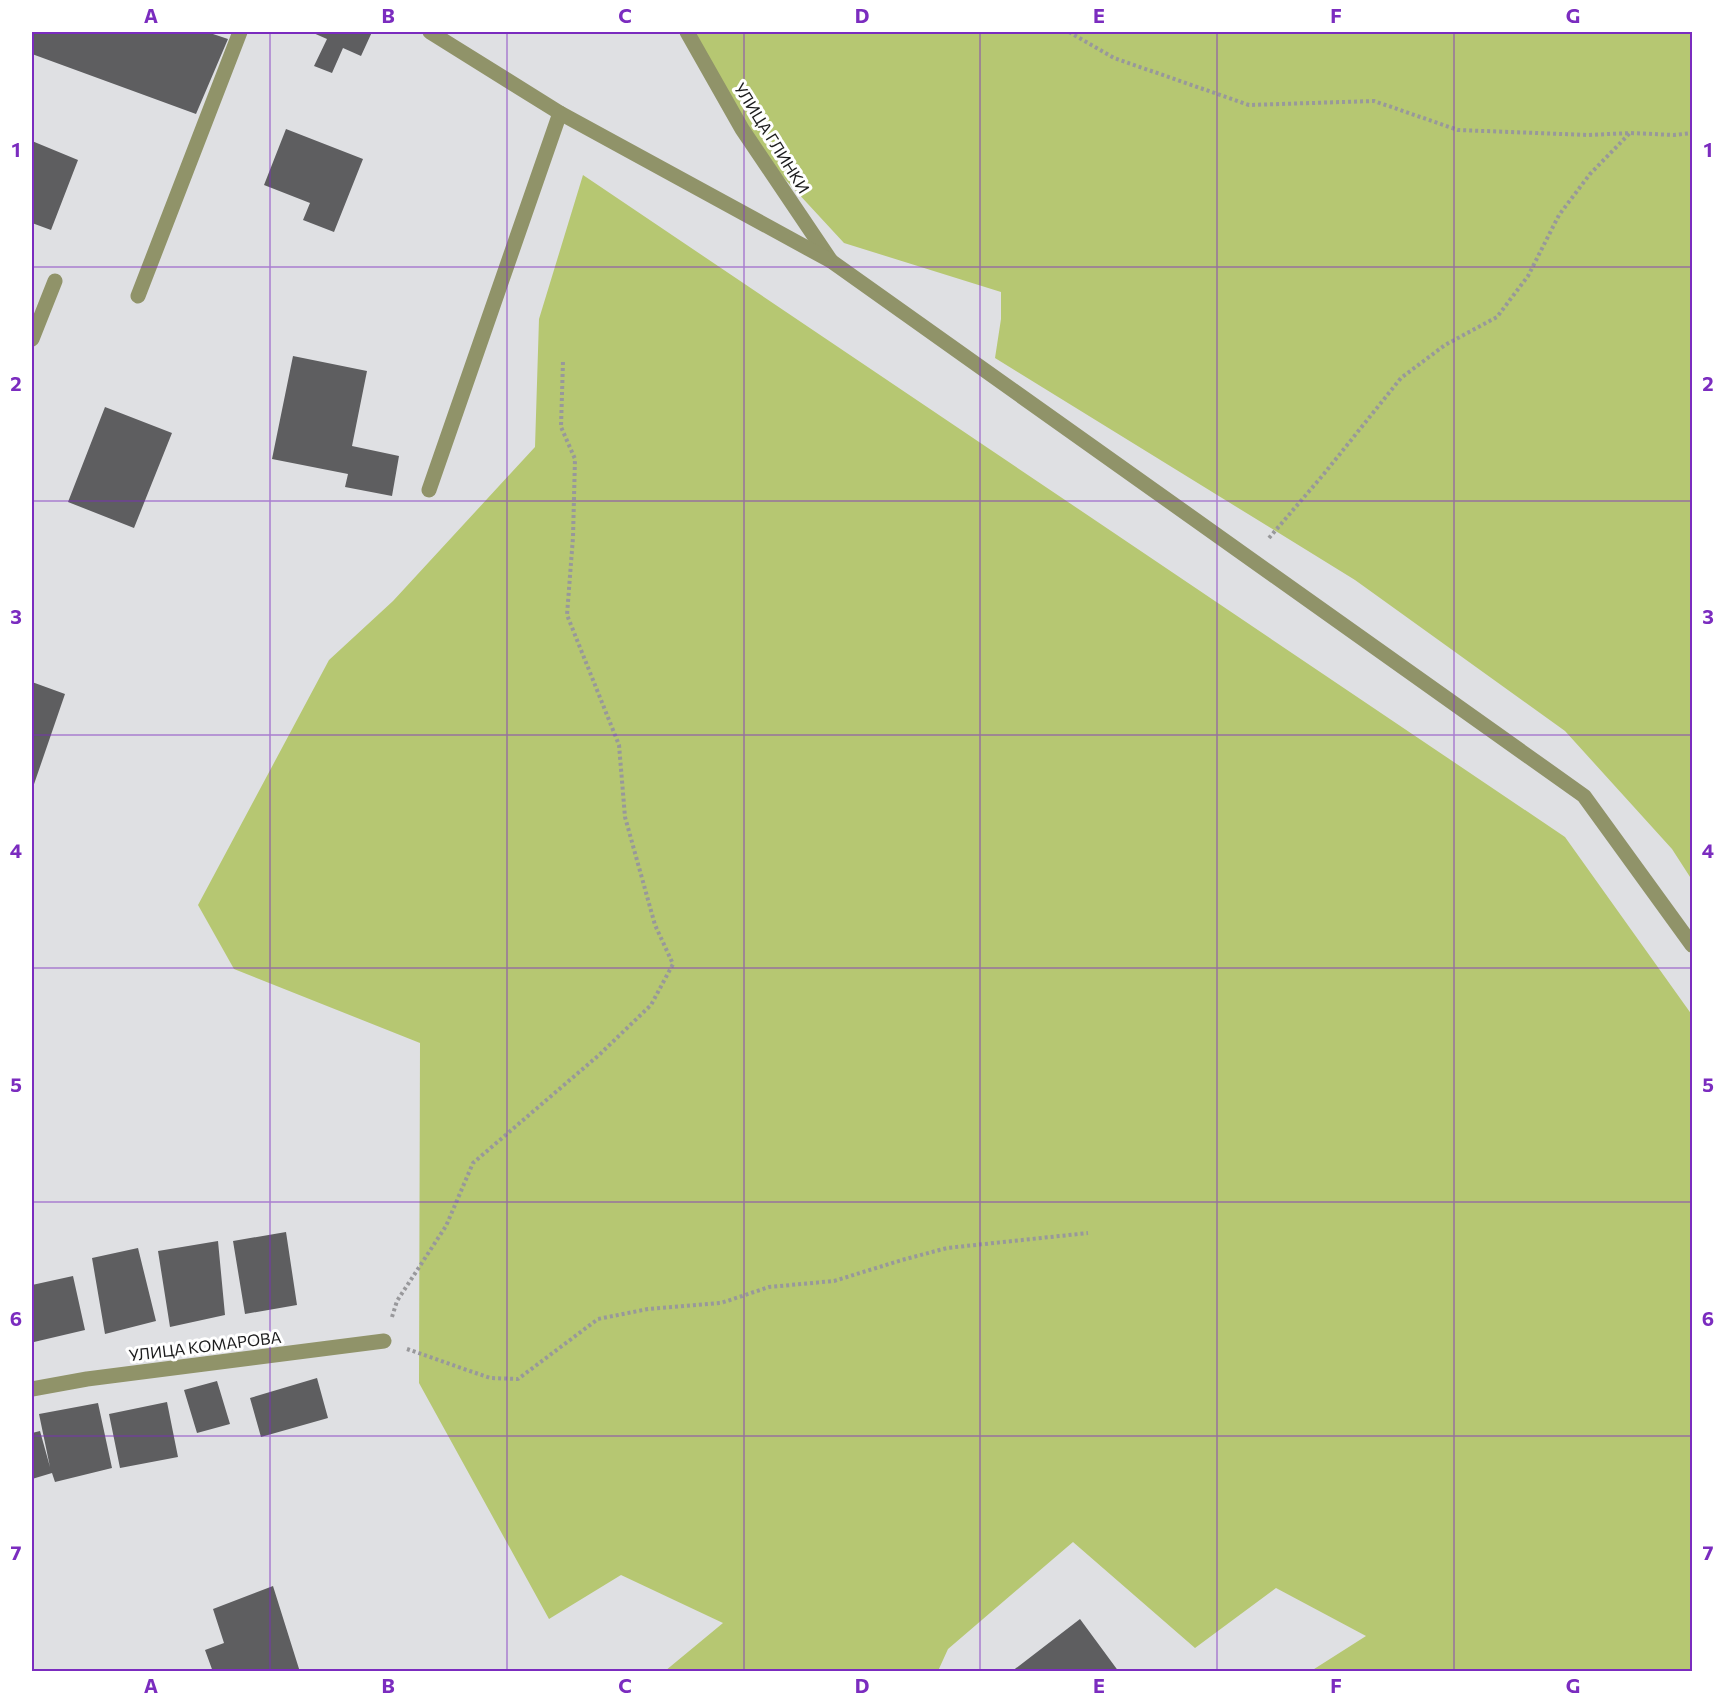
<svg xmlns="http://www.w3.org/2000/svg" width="1724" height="1703" viewBox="0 0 1724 1703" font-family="Commissioner,sans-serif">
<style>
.green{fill:#b6c772}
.building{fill:#5e5e60}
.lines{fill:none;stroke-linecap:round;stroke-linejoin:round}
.path{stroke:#98989b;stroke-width:4;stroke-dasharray:3 3;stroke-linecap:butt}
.service{stroke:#909369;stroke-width:15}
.minor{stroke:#909369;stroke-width:15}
.tertiary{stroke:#909369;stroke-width:15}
.grid{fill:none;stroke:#7b2cbf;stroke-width:1.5;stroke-opacity:0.55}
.labels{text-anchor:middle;stroke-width:6;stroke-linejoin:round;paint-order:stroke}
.street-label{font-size:16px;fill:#1c1c1d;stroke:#fff}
.neatline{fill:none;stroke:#7b2cbf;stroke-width:2}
.grid-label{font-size:20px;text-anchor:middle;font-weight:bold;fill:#7b2cbf}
</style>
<rect width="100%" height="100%" fill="#dfe0e3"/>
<path class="green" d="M687 32H1692V880L1672 849 1565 731 1355 580 995 358 1001 319V292L844 243 747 138Z
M583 175 1565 837 1692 1015V1671H1311L1366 1636 1276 1588 1195 1648 1073 1542 948 1649 938 1671H665L723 1623 621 1575 549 1619 419 1383 420 1043 234 969 198 905 329 660 393 601 535 447 539 319Z"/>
<path class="building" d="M32 32H207L228 39 196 114 32 54Z
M311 32H372L361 56 343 48 332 73 314 66 327 39Z
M286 129 363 159 334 232 303 220 310 203 264 185Z
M32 141 78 160 51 230 32 223Z
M293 356 367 371 352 446 399 456 392 496 345 487 348 474 272 459Z
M105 407 172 433 134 528 68 502Z
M32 682 65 694 32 790Z
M286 1232 297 1305 245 1314 233 1241Z
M218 1241 225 1315 170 1327 158 1251Z
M138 1248 156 1321 105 1334 92 1258Z
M73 1276 85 1330 34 1342 32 1331V1285Z
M317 1378 328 1418 261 1437 250 1398Z
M217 1381 230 1424 197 1433 184 1390Z
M167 1402 178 1457 120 1468 109 1414Z
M98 1403 112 1468 55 1482 52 1473 32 1479V1433L40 1431 50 1467 39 1414Z
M273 1586 300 1672H213L205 1650 224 1643 213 1609Z
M1080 1619 1119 1672H1011Z"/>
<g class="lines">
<path class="path" d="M1069 32 1114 58 1249 105 1374 101 1458 130 1588 135 1631 133 1674 135 1692 133
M1269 538 1323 475 1401 378 1445 345 1497 317 1528 276 1559 215 1590 174 1630 133
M392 1317 397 1301 446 1226 473 1163 599 1055 651 1005 673 964 655 925 625 817 619 745 567 615 573 537 575 459 561 427 563 361
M407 1349 490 1378 518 1379 598 1319 648 1309 721 1303 769 1287 834 1281 902 1260 947 1248 1088 1233"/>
<path class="service" d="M138 296 240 32
M32 339 55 281
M429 490 560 113"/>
<path class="minor" d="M687 32 742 129 831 261
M32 1389 87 1379 384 1341"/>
<path class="tertiary" d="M430 32 560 113 831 261 1584 796 1692 945"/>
</g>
<path class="grid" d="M270 32V1672M507 32V1672M744 32V1672M980 32V1672M1217 32V1672M1454 32V1672M32 267H1692M32 501H1692M32 735H1692M32 968H1692M32 1202H1692M32 1436H1692"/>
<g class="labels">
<g class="street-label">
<text transform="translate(772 138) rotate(58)" y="6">УЛИЦА ГЛИНКИ</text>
<text transform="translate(205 1346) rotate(-7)" y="6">УЛИЦА КОМАРОВА</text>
</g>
</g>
<rect width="1724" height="1703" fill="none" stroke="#ffffff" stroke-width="66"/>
<rect x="33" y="33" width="1658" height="1637" class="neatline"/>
<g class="grid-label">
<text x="151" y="23">A</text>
<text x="388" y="23">B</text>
<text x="625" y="23">C</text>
<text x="862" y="23">D</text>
<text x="1099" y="23">E</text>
<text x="1336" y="23">F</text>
<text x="1573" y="23">G</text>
<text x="16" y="157">1</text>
<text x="1708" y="157">1</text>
<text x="16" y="391">2</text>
<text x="1708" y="391">2</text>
<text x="16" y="624">3</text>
<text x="1708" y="624">3</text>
<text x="16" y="858">4</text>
<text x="1708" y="858">4</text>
<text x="16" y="1092">5</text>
<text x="1708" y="1092">5</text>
<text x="16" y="1326">6</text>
<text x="1708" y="1326">6</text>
<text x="16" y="1560">7</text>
<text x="1708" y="1560">7</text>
<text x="151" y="1693">A</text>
<text x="388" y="1693">B</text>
<text x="625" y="1693">C</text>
<text x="862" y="1693">D</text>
<text x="1099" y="1693">E</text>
<text x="1336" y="1693">F</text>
<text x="1573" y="1693">G</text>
</g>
</svg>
